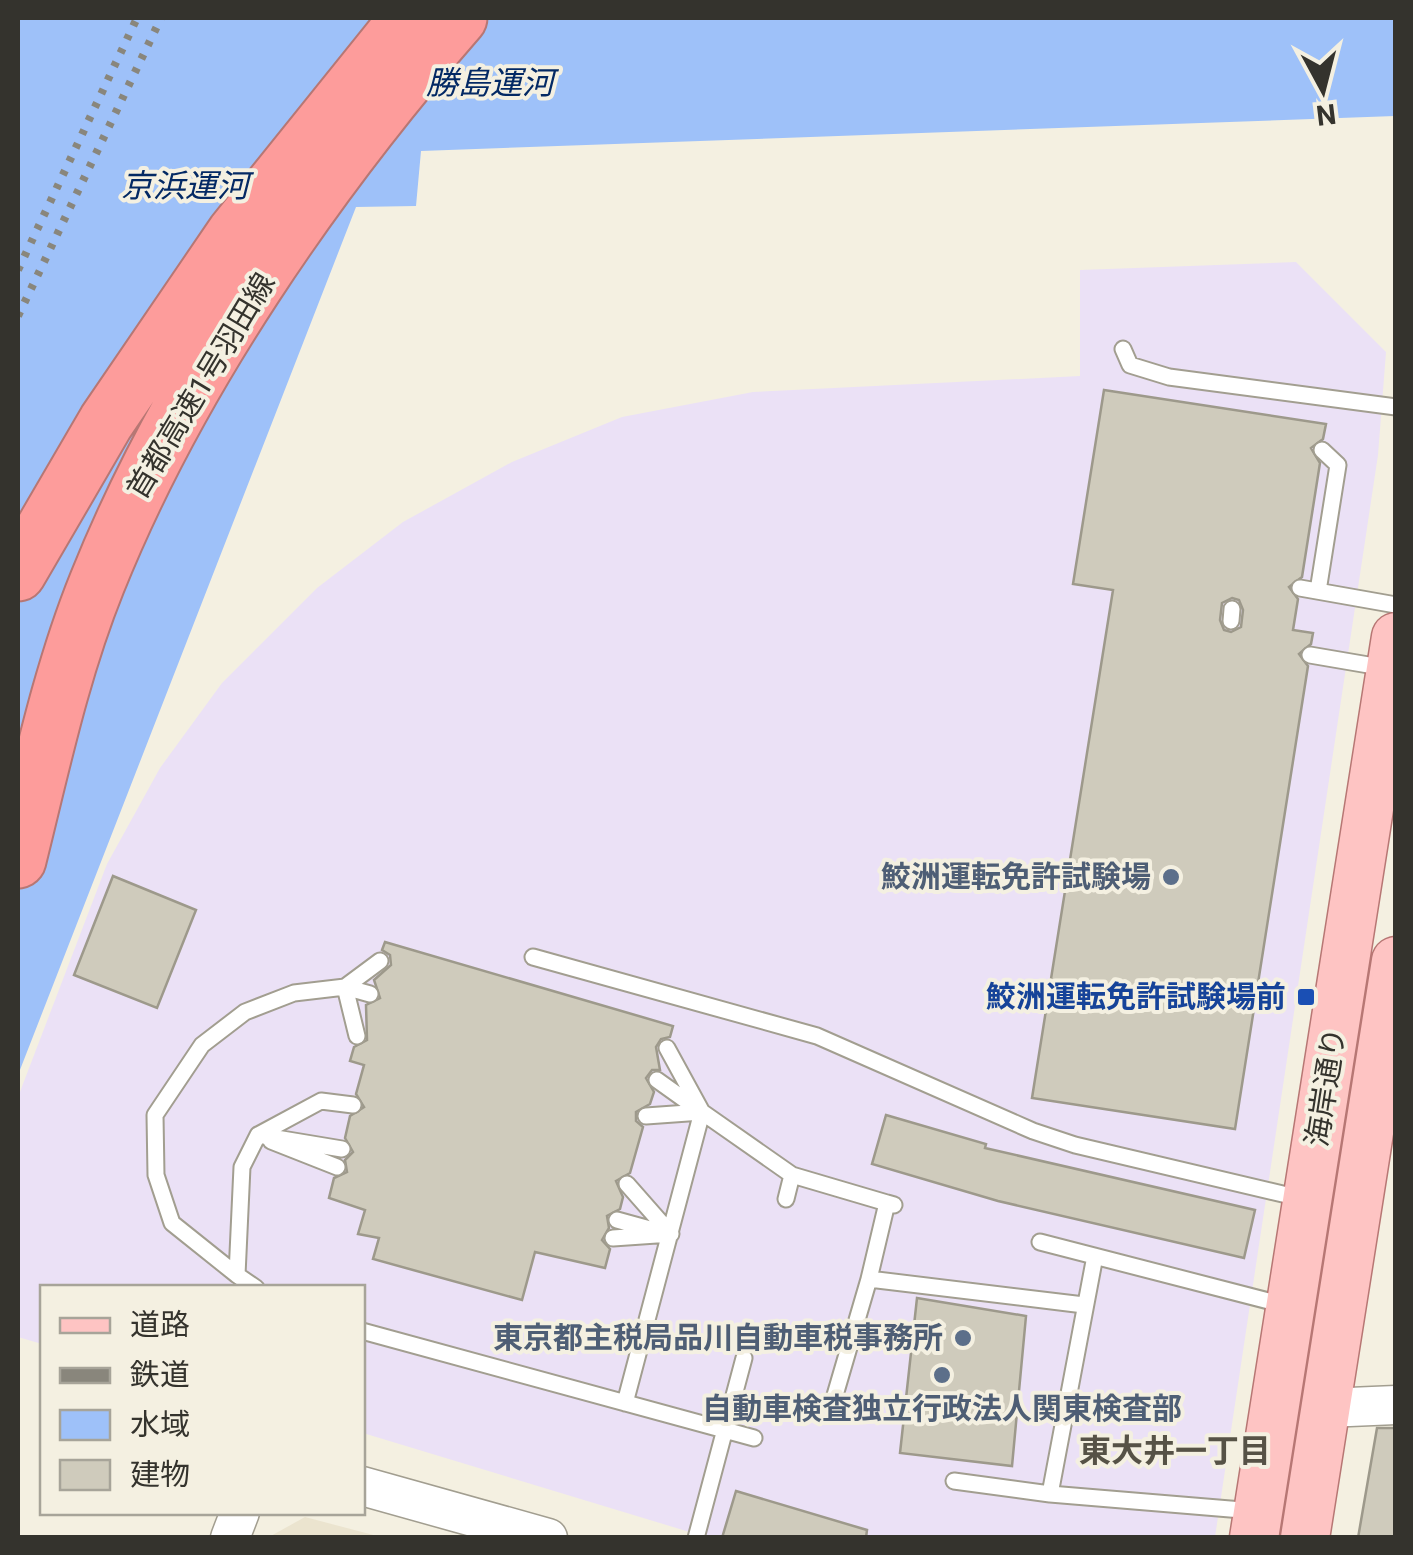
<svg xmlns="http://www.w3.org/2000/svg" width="1413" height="1555" viewBox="0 0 1413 1555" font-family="Roboto,'Noto Sans JP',sans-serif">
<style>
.commercial{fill:#ebe1f6}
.built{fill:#ebe4cf}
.water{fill:#9ec1f9}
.building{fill:#cfcbbc;stroke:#9d998b;stroke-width:2.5;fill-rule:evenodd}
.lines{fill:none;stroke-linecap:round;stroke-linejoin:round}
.service-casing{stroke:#a29e90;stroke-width:19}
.tertiary-casing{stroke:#a29e90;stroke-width:41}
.primary-casing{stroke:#b77774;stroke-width:51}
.motorway-casing{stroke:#b77774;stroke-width:59}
.service{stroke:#fff;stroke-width:15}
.tertiary{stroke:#fff;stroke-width:38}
.primary{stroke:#fec4c3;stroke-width:48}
.motorway{stroke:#fd9c9b;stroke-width:55}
.rail{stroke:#89867c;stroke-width:8;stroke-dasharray:5 10;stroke-linecap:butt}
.service-dot{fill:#5c6f8a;stroke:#f4f0e1;stroke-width:4}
.transit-dot{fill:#1a4fb4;stroke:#f4f0e1;stroke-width:4}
.labels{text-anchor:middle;stroke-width:8;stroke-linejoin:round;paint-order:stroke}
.street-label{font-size:30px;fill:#34332d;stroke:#f4f0e1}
.service-label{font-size:30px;font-weight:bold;fill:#4e5e75;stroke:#f4f0e1;text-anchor:end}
.transit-label{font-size:30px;font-weight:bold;fill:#164399;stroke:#f4f0e1;text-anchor:end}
.water-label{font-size:32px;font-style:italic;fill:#032964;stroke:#f4f0e1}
.neighbourhood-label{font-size:32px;font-weight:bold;fill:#565246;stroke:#f4f0e1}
</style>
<rect width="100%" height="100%" fill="#f4f0e1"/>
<path class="commercial" d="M1296 262 1386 352 1378 455 1215 1537H706L363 1433 362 1288H42V1344L18 1337V1097L107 864 160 768 222 683 317 588 403 522 512 462 622 417 753 392 1080 376V270Z"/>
<path class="built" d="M305 1517 381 1537H269Z"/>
<path class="water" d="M18 18H1395V116L421 151 416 206 356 207 18 1075Z"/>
<path class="building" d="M1104 390 1326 424 1323 439 1311 448 1320 463 1302 577 1289 587 1298 599 1293 630 1313 633 1311 644 1299 654 1308 666 1235 1129 1032 1098 1113 590 1073 584ZM1232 598 1239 600 1243 610 1241 627 1231 632 1224 630 1220 620 1222 603Z
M113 876 196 910 157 1008 74 975Z
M385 942 673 1026 670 1037 661 1039 656 1047 660 1070H652L646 1078 654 1092 650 1104 636 1112V1121L643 1127 630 1173 616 1181 623 1197 620 1209 607 1216 609 1228 602 1240 610 1249 605 1268 535 1252 522 1300 373 1259 379 1238 358 1234 365 1210 329 1198 334 1178 347 1172 345 1160 353 1152 345 1138 350 1116 364 1107 356 1094 364 1065 350 1061 354 1047 367 1040 366 1005 380 998 374 980 391 965 390 955 382 950Z
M886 1115 986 1144 985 1148 1255 1210 1244 1258 998 1201 872 1164Z
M917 1298 1026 1316 1012 1466 900 1453Z
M1377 1428H1396V1538H1358Z
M736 1491 867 1530 866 1538H722Z"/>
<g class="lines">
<g class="service-casing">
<path id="service" d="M1123 349 1130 365 1169 377 1396 407
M1300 588 1396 605
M1318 591 1338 465 1322 450
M1231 621 1232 609
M1310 655 1386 668
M533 957 817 1036 1033 1131 1075 1145 1304 1199
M345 987 380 961
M345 987 370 994
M667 1048 702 1112 792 1175
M657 1080 699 1110
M646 1116 702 1112
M258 1135 321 1101 353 1105
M271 1141 337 1167
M627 1184 671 1234
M786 1199 792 1175 887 1203
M617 1220 657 1231
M613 1238 671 1234
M1040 1242 1288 1306
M237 1275 172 1223 156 1175 155 1115 202 1045 245 1012 294 993 345 987 357 1036
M869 1279 887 1203 894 1205
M256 1288 237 1275 242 1167 258 1135 342 1149
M362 1331 754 1438
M833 1402 869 1279 1084 1305
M625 1403 702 1112
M954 1481 1050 1494 1254 1511
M1050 1494 1095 1256
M696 1538 744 1358"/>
</g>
<g class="tertiary-casing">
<path id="tertiary" d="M1326 1408 1396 1405
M362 1486 548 1538
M230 1538 240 1512"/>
</g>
<g class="primary-casing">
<path id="primary" d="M1254 1538 1396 637
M1305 1538 1396 961"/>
</g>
<g class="motorway-casing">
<path id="motorway" d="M18 573 106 422 235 233 408 18
M18 860C41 768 61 672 97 583 178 381 316 182 459 18"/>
</g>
<use href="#service" class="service"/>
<use href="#tertiary" class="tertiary"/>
<use href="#primary" class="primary"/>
<use href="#motorway" class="motorway"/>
<path class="rail" d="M18 270 137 18
M18 316 161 18"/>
</g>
<g class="service-dot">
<circle cx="1171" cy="877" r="10"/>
<circle cx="963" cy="1338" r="10"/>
<circle cx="942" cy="1375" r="10"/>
</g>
<rect class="transit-dot" x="1296" y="987" width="20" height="20" rx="5"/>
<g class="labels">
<g class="street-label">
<text transform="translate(201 386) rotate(-59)" y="10">首都高速1号羽田線</text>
<text transform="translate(1326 1087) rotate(-81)" y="10">海岸通り</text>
</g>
<g class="service-label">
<text x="1151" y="887">鮫洲運転免許試験場</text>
<text x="943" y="1348">東京都主税局品川自動車税事務所</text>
<text x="942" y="1419" text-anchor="middle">自動車検査独立行政法人関東検査部</text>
</g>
<g class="transit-label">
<text x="1286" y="1007">鮫洲運転免許試験場前</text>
</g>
<g class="water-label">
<text x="490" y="94">勝島運河</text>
<text x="185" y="197">京浜運河</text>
</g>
<g class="neighbourhood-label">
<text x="1175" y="1462">東大井一丁目</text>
</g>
</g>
<rect width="1413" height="1555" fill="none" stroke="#34332d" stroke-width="40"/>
<rect x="40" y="1285" width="325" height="230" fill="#f4f0e1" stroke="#a7a499" stroke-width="2.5"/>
<rect x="60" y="1318" width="50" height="15" fill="#fec4c3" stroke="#a7a499" stroke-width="2.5"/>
<text x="130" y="1335" font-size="30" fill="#34332d">道路</text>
<rect x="60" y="1368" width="50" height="15" fill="#89867c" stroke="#a7a499" stroke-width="2.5"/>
<text x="130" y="1385" font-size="30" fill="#34332d">鉄道</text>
<rect x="60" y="1410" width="50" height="30" fill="#9ec1f9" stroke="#a7a499" stroke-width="2.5"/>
<text x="130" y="1435" font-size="30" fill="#34332d">水域</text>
<rect x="60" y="1460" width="50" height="30" fill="#cfcbbc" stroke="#a7a499" stroke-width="2.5"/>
<text x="130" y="1485" font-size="30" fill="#34332d">建物</text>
<g transform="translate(1323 90) rotate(173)" stroke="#f4f0e1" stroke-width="8" paint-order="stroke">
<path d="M0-8L18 38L0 25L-18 38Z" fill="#34332d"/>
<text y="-15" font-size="28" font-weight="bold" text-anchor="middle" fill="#34332d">N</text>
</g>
</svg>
